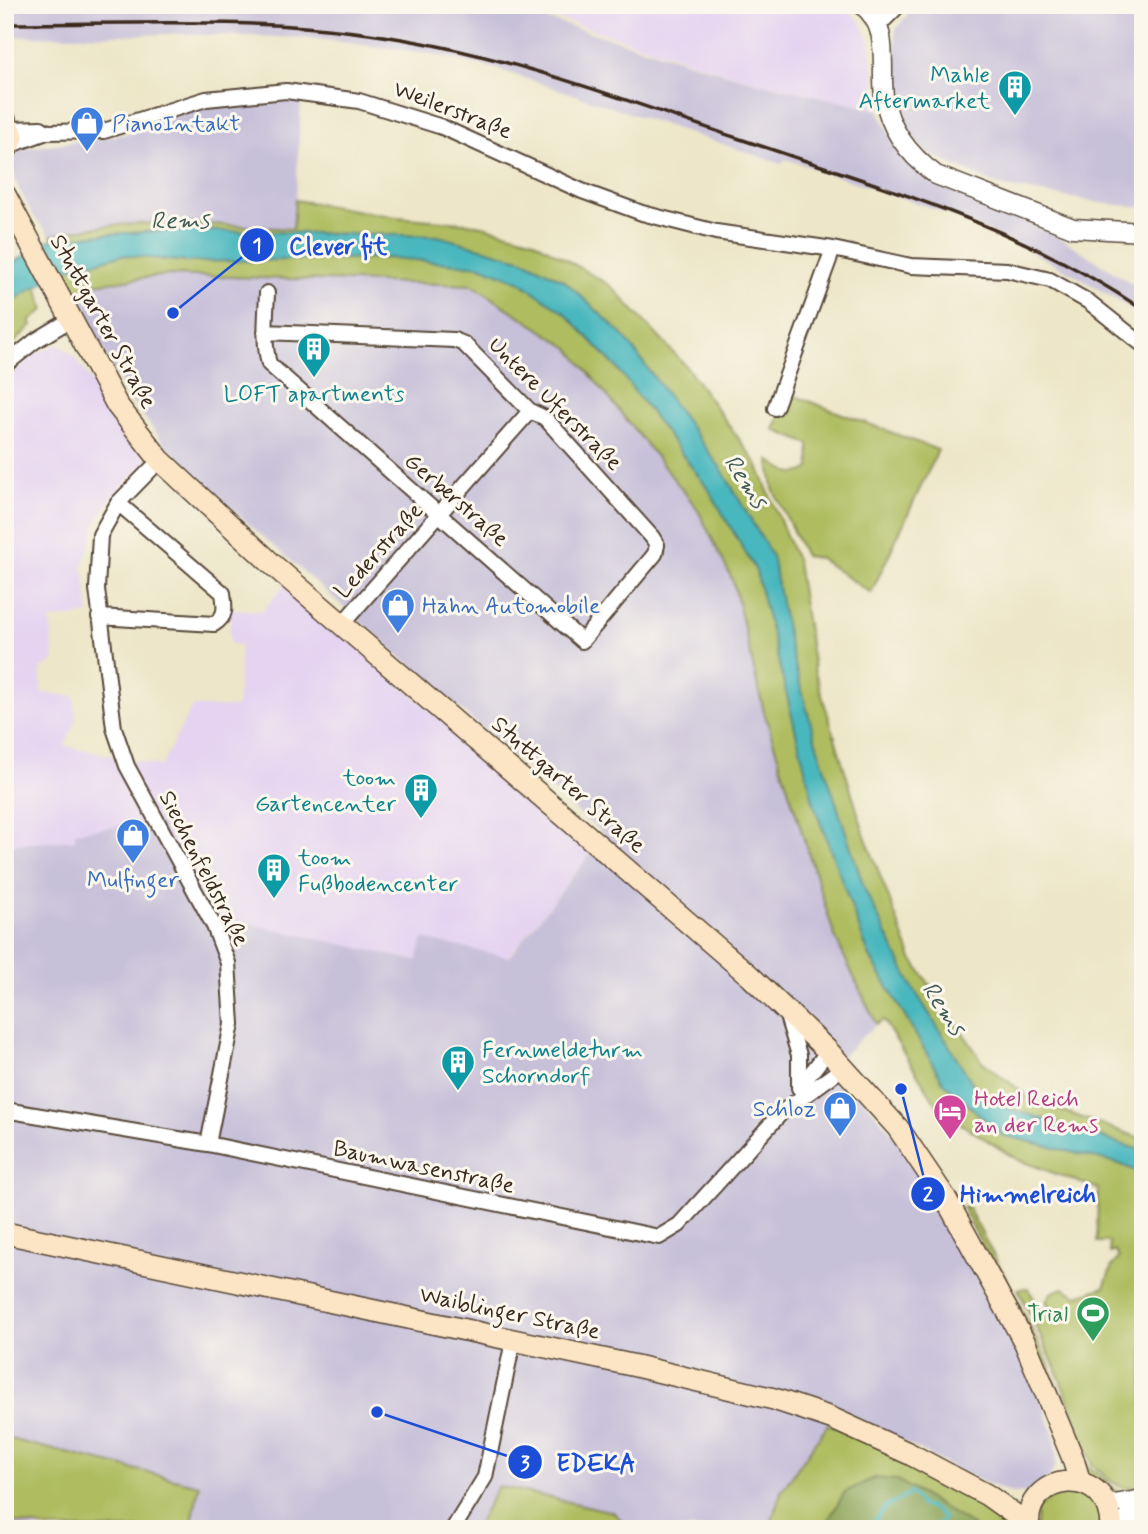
<svg xmlns="http://www.w3.org/2000/svg" width="1148" height="1534" viewBox="0 0 1148 1534" font-family="Mynerve,sans-serif">
<style>
.built{fill:#e5d3f1}
.industrial{fill:#c7c0d9}
.green{fill:#afbd60;stroke:#75743f;stroke-width:2}
.forest{fill:#8ba456;stroke:#63673a;stroke-width:2}
.water{fill:#48b7be;stroke:#42706e;stroke-width:2}
.lines{fill:none;stroke-linecap:round;stroke-linejoin:round}
.stream{stroke:#48b7be;stroke-width:3.5}
.minor-casing{stroke:#564638;stroke-width:18}
.tertiary-casing{stroke:#564638;stroke-width:21}
.secondary-casing{stroke:#564638;stroke-width:24}
.minor{stroke:#fff;stroke-width:14}
.tertiary{stroke:#fff;stroke-width:18}
.secondary{stroke:#fce5c4;stroke-width:21}
.rail{stroke:#3b2a1e;stroke-width:3.5}
.labels{text-anchor:middle;stroke-width:6;stroke-linejoin:round;paint-order:stroke}
.culture-label{font-size:23px;fill:#0d838f;stroke:#fbf7ec;text-anchor:end}
.street-label{font-size:23px;fill:#3b2a1e;stroke:#fbf7ec}
.shop-label{font-size:23px;fill:#366cbe;stroke:#fbf7ec;text-anchor:start}
.hotel-label{font-size:23px;fill:#b23c85;stroke:#fbf7ec;text-anchor:start}
.leisure-label{font-size:23px;fill:#27864d;stroke:#fbf7ec;text-anchor:end}
.water-label{font-size:24px;font-style:italic;fill:#405b56;stroke:#fbf7ec}
.leader{fill:none;stroke:#1d4ed8;stroke-width:2.5}
.callout-dot{fill:#1d4ed8;stroke:#fbf7ec;stroke-width:2.5}
.mark-label{font-size:21px;text-anchor:middle;font-weight:bold;fill:#fff}
.callout-label{font-size:24px;text-anchor:middle;font-weight:bold;fill:#1d4ed8;stroke:#fbf7ec;stroke-width:6;stroke-linejoin:round;paint-order:stroke}
</style>
<rect width="100%" height="100%" fill="#fbf7ec"/>
<filter id="ink" filterUnits="userSpaceOnUse"><feTurbulence type="fractalNoise" baseFrequency=".0143" numOctaves="2"/><feDisplacementMap in="SourceGraphic" scale="14" xChannelSelector="R" yChannelSelector="G"/><feConvolveMatrix kernelMatrix="1 2 1 2 8 2 1 2 1" color-interpolation-filters="sRGB"/></filter>
<filter id="wash" filterUnits="userSpaceOnUse"><feTurbulence type="fractalNoise" baseFrequency=".00686" numOctaves="4" result="noise"/><feDisplacementMap in="SourceGraphic" scale="28" xChannelSelector="R" yChannelSelector="G"/><feGaussianBlur stdDeviation="1.57" result="paint"/><feColorMatrix in="noise" values="0 0 0 0 0 0 0 0 0 0 0 0 0 0 0 0 0 1.4 0 .05"/><feComposite in="paint" operator="in"/></filter>
<g filter="url(#wash)">
<rect width="100%" height="100%" fill="#ede6c8"/>
<path class="built" d="M500 5 846 7 862 24 870 41 878 110 745 79 569 22Z
M58 344 74 356 147 462 113 495 96 522 82 571 85 574 89 614 50 620 54 662 40 669 41 693 74 696 76 720 65 746 161 766 192 707H237L241 645 230 644V609L262 611 285 585 593 851 508 957 423 939 417 961 212 915 75 832 76 840 5 845V381L32 355Z"/>
<path class="industrial" d="M5 5H501L747 80 878 110 896 147 924 176 1015 215 1067 242 1143 291V316L1075 275 1014 243 946 213 786 159 782 164 497 69 427 53 310 38 180 34 5 37Z
M914 5H1143V207L1107 204 1000 186 925 152 910 135 896 83 895 31Z
M301 100 294 229 170 224 71 230 51 236 34 217 16 183 11 165 12 157 21 149 133 133V128L205 107 254 101Z
M168 275 473 285 568 348 697 508 733 581 764 712 835 937 876 1024 834 1064 895 1137 1025 1357 1055 1438 1056 1465 1047 1481 1031 1492 1011 1493 974 1478 839 1409 781 1492 769 1529H630L613 1512 499 1486 475 1529H5V845L75 840V832L159 821 212 915 417 961 423 939 509 957 605 836 202 483 169 450 135 405 110 363 76 294 93 284Z"/>
<path class="green" d="M295 200 396 217 475 224 531 239 611 286 685 365 757 464 797 562 814 669 864 833 912 959 983 1062 1034 1101 1143 1139V1485L1125 1489 1109 1480 1092 1464 1056 1369 1018 1289 1028 1288 1044 1317 1053 1315 1046 1301 1051 1293 1063 1288 1078 1296 1104 1287 1112 1266 1119 1258 1115 1251 1110 1253 1109 1242H1097L1098 1189 1018 1160 941 1111 883 1020 876 1024 835 937 764 712 733 581 697 508 569 348 472 285 168 275 93 284 76 294 51 236C125 215 217 225 293 229Z
M5 282 30 290 37 286 44 310 30 321 32 325 5 352Z
M787 393 938 450 871 593 819 558 805 556 773 489 769 460C784 470 793 479 810 468L809 444 774 430Z
M967 1206 1009 1284 1007 1286H1004L962 1207Z
M1014 1293 1048 1363 1086 1464 1121 1494 1112 1496 1087 1476 1011 1299Z
M828 1424C890 1447 968 1489 1021 1529H978L897 1480 845 1492 823 1529H769L781 1492Z
M5 1438 199 1485 191 1529H52L5 1521Z
M498 1486 613 1512 630 1529H475Z
M1065 1487 1097 1500 1104 1529H1036L1037 1509Z"/>
<path class="forest" d="M874 1478 897 1480 978 1529H823L845 1492Z"/>
<path class="water" d="M180 230 438 236 524 260 565 281 623 335 722 470 772 556 789 644 816 742 865 890 912 986 973 1084 999 1105 1143 1151V1174L1117 1163 1002 1135 944 1083 869 955 814 805 756 571 709 490 616 367 565 313 518 281 480 266 392 258 187 262 123 255 68 269 20 296 5 314V269L45 241 91 235Z"/>
<g class="lines">
<path class="stream" d="M875 1529V1520L885 1508 911 1493 922 1506 932 1508 944 1518 933 1529"/>
</g>
</g>
<g filter="url(#ink)">
<g class="lines">
<g class="minor-casing">
<path id="minor" d="M879 25 899 5
M11 129 41 128 47 132 104 131 206 99 286 91 359 101 442 127 582 191 642 213 716 232 833 249 911 266 1007 270 1050 280 1089 302 1143 345
M11 145 47 132
M265 332 454 340 464 344 530 411 545 418 652 537 657 545 655 554 582 641 269 364C263 341 266 317 267 293
M5 365 35 341 70 320
M775 408 833 249
M160 460 118 503 100 535 97 589 114 728 127 766 214 926 228 963 232 1024 208 1144
M99 617 214 624C227 616 225 607 223 593L118 503
M343 623 530 411
M786 1013 799 1055V1087
M799 1088 828 1051
M5 1110 208 1144 659 1237 679 1225 782 1112 844 1067
M453 1529 485 1477 513 1341"/>
</g>
<g class="tertiary-casing">
<path id="tertiary" d="M862 5C891 28 880 63 884 96 889 130 909 155 936 175L1073 228 1143 232
M1108 1505 1143 1499
M1117 1529 1143 1504"/>
</g>
<g class="secondary-casing">
<path id="secondary" d="M5 120 13 137 5 152
M5 195 117 405 160 460 273 565 750 976 828 1051 898 1128 946 1199 1025 1343 1072 1456 1080 1482
M5 1233 636 1366 774 1399 831 1418 910 1454 987 1495 1028 1524
M1029 1529C1021 1472 1112 1461 1111 1529"/>
</g>
<use href="#minor" class="minor"/>
<use href="#tertiary" class="tertiary"/>
<use href="#secondary" class="secondary"/>
<path class="rail" d="M5 24C126 24 249 17 369 34 496 51 617 97 737 138 876 185 1021 226 1143 310"/>
</g>
</g>
<defs>
<g id="building-pin" transform="scale(1.75)"><path d="M0 17L-7.5 6A9.5 9.5 0 1 1 7.5 6Z" fill="#0f9aa8" stroke="#fbf7ec"/><path d="M-4-6H4V6H1V3H-1V6H-4ZM-2.5-4.3h1.7v1.8h-1.7ZM.8-4.3h1.7v1.8H.8ZM-2.5-1h1.7V.8h-1.7ZM.8-1h1.7V.8H.8Z" fill="#fff"/></g>
<g id="shop-pin" transform="scale(1.75)"><path d="M0 17L-7.5 6A9.5 9.5 0 1 1 7.5 6Z" fill="#3f7fe0" stroke="#fbf7ec"/><path d="M-5-2.5h2.3a2.7 3.5 0 0 1 5.4 0H5L5.5 6h-11ZM-1.5-2.5h3a1.5 2.3 0 0 0-3 0Z" fill="#fff"/></g>
<g id="hotel-pin" transform="scale(1.75)"><path d="M0 17L-7.5 6A9.5 9.5 0 1 1 7.5 6Z" fill="#d1479c" stroke="#fbf7ec"/><path d="M-6-4.5h1.5V1H6V5H4.5V3h-9V5H-6ZM-4 0a1.8 1.8 0 1 1 3.6 0ZM.5 0V-2.5h3Q6-2.5 6 0Z" fill="#fff"/></g>
<g id="stadium-pin" transform="scale(1.75)"><path d="M0 17L-7.5 6A9.5 9.5 0 1 1 7.5 6Z" fill="#2e9e5b" stroke="#fbf7ec"/><path d="M0-5a6.5 5 0 1 0 0 10a6.5 5 0 1 0 0-10ZM-3.5-1.8h7v3.6h-7Z" fill="#fff"/></g>
</defs>
<g fill-rule="evenodd">
<use href="#building-pin" x="1015" y="87"/>
<use href="#shop-pin" x="87" y="123"/>
<use href="#building-pin" x="314" y="349"/>
<use href="#shop-pin" x="398" y="605"/>
<use href="#building-pin" x="421" y="790"/>
<use href="#shop-pin" x="133" y="835"/>
<use href="#building-pin" x="274" y="870"/>
<use href="#building-pin" x="458" y="1062"/>
<use href="#shop-pin" x="840" y="1108"/>
<use href="#hotel-pin" x="950" y="1111"/>
<use href="#stadium-pin" x="1093" y="1313"/>
</g>
<g class="labels">
<g class="culture-label">
<text x="990" y="82">Mahle<tspan x="990" dy="26">Aftermarket</tspan></text>
<text x="314" y="401" text-anchor="middle">LOFT apartments</text>
<text x="396" y="785">toom<tspan x="396" dy="26">Gartencenter</tspan></text>
<text x="298" y="865" text-anchor="start">toom<tspan x="298" dy="26">Fußbodencenter</tspan></text>
<text x="482" y="1057" text-anchor="start">Fernmeldeturm<tspan x="482" dy="26">Schorndorf</tspan></text>
</g>
<g class="street-label">
<text transform="translate(453 109) rotate(21)" y="8">Weilerstraße</text>
<text transform="translate(104 321) rotate(61)" y="8">Stuttgarter Straße</text>
<text transform="translate(556 403) rotate(45)" y="8">Untere Uferstraße</text>
<text transform="translate(457 499) rotate(41)" y="8">Gerberstraße</text>
<text transform="translate(378 550) rotate(-48)" y="8">Lederstraße</text>
<text transform="translate(569 784) rotate(41)" y="8">Stuttgarter Straße</text>
<text transform="translate(205 868) rotate(63)" y="8">Siechenfeldstraße</text>
<text transform="translate(424 1166) rotate(12)" y="8">Baumwasenstraße</text>
<text transform="translate(510 1312) rotate(12)" y="8">Waiblinger Straße</text>
</g>
<g class="shop-label">
<text x="112" y="131">PianoIntakt</text>
<text x="422" y="613">Hahn Automobile</text>
<text x="133" y="887" text-anchor="middle">Mulfinger</text>
<text x="816" y="1116" text-anchor="end">Schloz</text>
</g>
<g class="hotel-label">
<text x="974" y="1106">Hotel Reich<tspan x="974" dy="26">an der Rems</tspan></text>
</g>
<g class="leisure-label">
<text x="1068" y="1321">Trial</text>
</g>
<g class="water-label">
<text transform="translate(180 220) rotate(-1)" y="8">Rems</text>
<text transform="translate(746 481) rotate(57)" y="8">Rems</text>
<text transform="translate(944 1008) rotate(57)" y="8">Rems</text>
</g>
</g>
<path class="leader" d="M173 313L257 245M901 1089L928 1194M377 1412L525 1462"/>
<g class="callout-dot">
<circle cx="173" cy="313" r="7"/>
<circle cx="901" cy="1089" r="7"/>
<circle cx="377" cy="1412" r="7"/>
<circle cx="257" cy="245" r="18"/>
<circle cx="928" cy="1194" r="18"/>
<circle cx="525" cy="1462" r="18"/>
</g>
<g class="mark-label">
<text x="257" y="252">1</text>
<text x="928" y="1201">2</text>
<text x="525" y="1470">3</text>
</g>
<g class="callout-label">
<text x="338" y="254">Clever fit</text>
<text x="1028" y="1202">Himmelreich</text>
<text x="596" y="1471">EDEKA</text>
</g>
<rect width="1148" height="1534" fill="none" stroke="#fbf7ec" stroke-width="28"/>
</svg>
